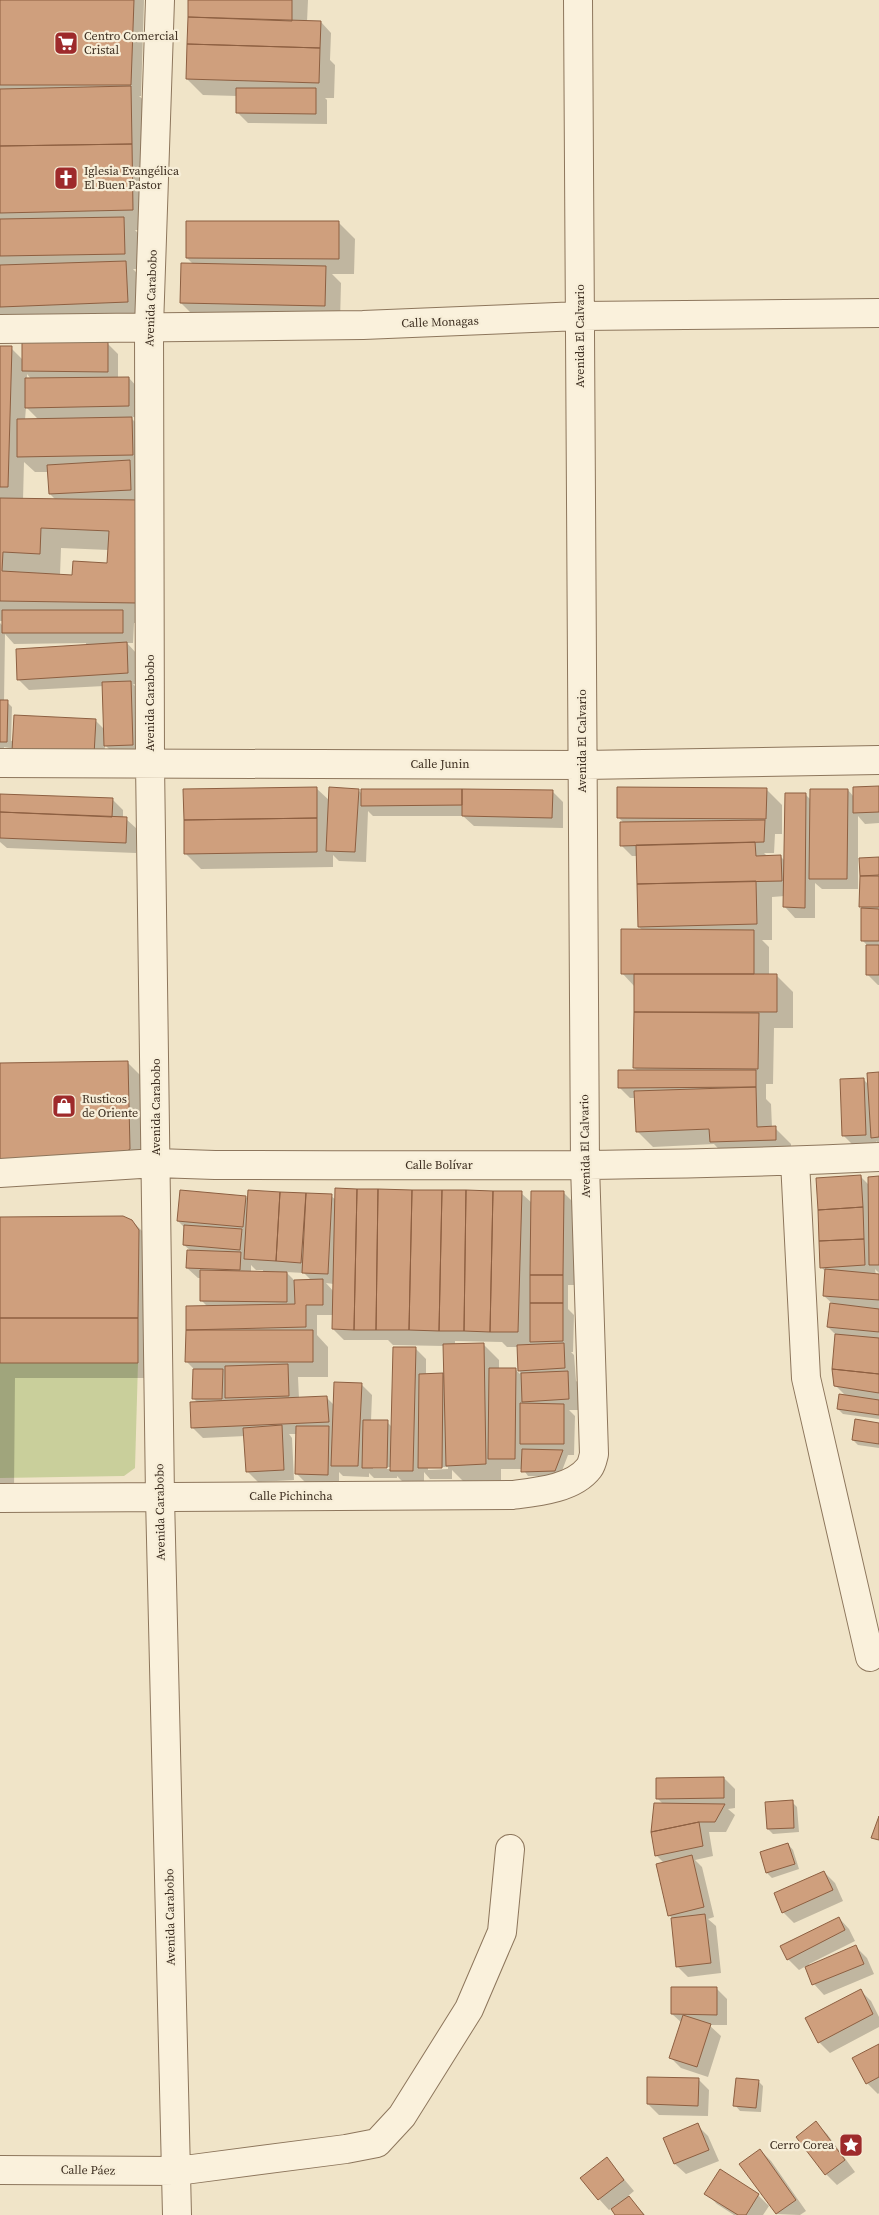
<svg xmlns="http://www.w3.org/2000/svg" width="879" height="2215" viewBox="0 0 879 2215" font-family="'Source Serif 4',serif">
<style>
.green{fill:#c9cf9b}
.shadow{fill:#0003;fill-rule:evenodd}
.building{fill:#cf9f7d;stroke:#8d5f41;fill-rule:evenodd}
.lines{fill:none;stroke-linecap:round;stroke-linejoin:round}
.street-casing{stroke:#8d765c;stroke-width:30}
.street{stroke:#faf1dc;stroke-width:28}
.labels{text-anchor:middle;stroke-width:4.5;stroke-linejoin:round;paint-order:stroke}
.poi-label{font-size:12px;fill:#3d2e20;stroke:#f7eed8;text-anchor:start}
.street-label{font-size:12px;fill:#3d2e20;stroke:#f7eed8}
</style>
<rect width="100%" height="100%" fill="#f0e4c8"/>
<path class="green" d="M0 1363H138L135 1468 124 1476 0 1478Z"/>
<path class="shadow" d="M0 0H144L141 96H139L147 103 153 230H135L140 235V269H133L142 278 143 318 0 323Z
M190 0H308L307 22H321L331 33 330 60 335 65 334 98H325L327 100V124L248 123 237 112V96L203 95 187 79Z
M339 223 355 239 354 274H332L341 283 340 322 197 319 181 303 194 265 187 258Z
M107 343 118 354V379L129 378 139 389 140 417H130L147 434 157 623H134L133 643H127L137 654 139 684H133L141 693 143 755 116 756 105 745 104 765 4 747 3 762H0V623L3 626V621H0V347L11 348 23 360ZM27 374 32 380H27ZM26 407 39 420H25ZM24 462 35 472H49L50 494 56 500H23ZM61 548 109 550 108 564 73 576 60 575ZM5 634 14 644 86 643V646L19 680 29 690 104 686 105 730 95 720 11 741 12 707 7 702H4Z
M879 787V823L865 824 858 816V889H822L815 883V918H795L785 907V896L772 897V940H762L769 947V976H777L793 992V1028H774L773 1084H766V1099L771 1104 772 1128H775L791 1144V1156L727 1158 714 1144 653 1147 637 1131 636 1098H630L619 1087 638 1071 634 1068 635 987 622 973 643 931 639 927 638 856H632L621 845 624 823 618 817 766 789 782 805V834H775L774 853H764L768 857H781L785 861 806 795 811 800 848 790 854 797Z
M316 788 330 801 358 790 362 794 552 791 563 802V828L474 826 463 816H373L368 811 366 862 339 861 333 855V867L201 869 185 853Z
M0 795 112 799 123 810V818L126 819 137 829 136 853 7 848 0 842Z
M879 858V985H878L867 974V945L862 940 863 909 861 907 863 878 861 875Z
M127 1062 147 1082 150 1169 0 1179V1064Z
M879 1074V1144L876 1141V1145L854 1146 843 1135 863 1079 869 1085Z
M861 1177 870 1186 879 1178V1273L875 1269 876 1275H879V1419L843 1414 838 1409 846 1396 836 1386V1335L828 1327 834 1305 824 1296 826 1272 821 1267Z
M250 1191 331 1196 336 1200 521 1193 532 1203 563 1192 574 1203V1285H568V1309L574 1315 573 1352H571L574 1355 576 1381 579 1383V1410H569L575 1416 574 1455H568L560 1476H528L523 1469H501V1480L463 1481 452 1470V1479H430L424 1472V1481H402L397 1476V1478H374L369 1473V1477L343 1476 339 1472V1485L307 1484 297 1474V1434H289L292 1438 294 1480 258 1482 247 1471 245 1436 203 1438 192 1427 198 1403 193 1398 194 1369 187 1362V1330L208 1307 201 1300V1278H198L187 1268 191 1251 184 1245 185 1228 178 1221 246 1197 249 1200ZM251 1265 256 1270H263V1272H251ZM286 1272 304 1273 312 1281H295ZM326 1283 334 1284V1292ZM317 1315H333V1329L344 1340H388L393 1345 444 1346 445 1377 442 1374 426 1375V1359L416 1349 392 1427 387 1422 371 1421 372 1395 361 1384 334 1405 327 1398 299 1399 298 1377H328V1347L317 1335ZM455 1341 502 1342 507 1347H518L520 1374 515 1369H499V1360L483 1344 455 1345ZM373 1467H393V1469H373ZM428 1467H448V1469L428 1470Z
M0 1218 132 1221 153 1242V1378H15L14 1493H0Z
M879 1424V1448L858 1445 853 1440Z
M724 1778 735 1789V1808L728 1809 735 1815 726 1832H709L713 1856 695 1860 702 1867 714 1917 708 1919 716 1926 721 1973 688 1977 678 1967 672 1918 669 1915 664 1863 656 1855 663 1804 658 1799Z
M792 1802 797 1807 799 1832 773 1834 768 1829Z
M788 1844 793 1850 799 1869 772 1878 767 1873 761 1853Z
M824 1872 835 1883 843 1901 794 1923 783 1912Z
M839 1918 849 1929 855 1941 809 1964 810 1966 856 1947 867 1958 874 1974 824 1995 814 1984 806 1966 799 1970 788 1959Z
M716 1988 727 1999V2025H709L721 2036 708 2077 681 2068 670 2057 682 2023 672 2014Z
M861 1991 871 2001 879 2017V2027L830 2053 819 2042Z
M879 2046V2093L878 2094 867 2083Z
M698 2079 709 2090 708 2116 659 2115 648 2104Z
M758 2081 763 2086 761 2112 740 2111 735 2105Z
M816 2123 827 2134 855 2172 837 2185 826 2174 798 2137Z
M697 2125 708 2136 719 2161 686 2174 675 2164 665 2139Z
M760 2150 771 2161 806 2211 800 2215 777 2214Z
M607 2159 634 2191 628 2196 645 2215H617L612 2208 609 2210 599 2199Z
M720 2171 758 2195 769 2206 763 2215H734L717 2204 706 2193Z"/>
<path class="building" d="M0 0H134L131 85H0Z
M188 0H292V21L188 17Z
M188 17 321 21 320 48 187 44Z
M187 44 320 48 319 83 186 79Z
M131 86 132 144 0 146V89Z
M236 88H316V114L236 113Z
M132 144 133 210 0 213V146Z
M124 217 125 254 0 256V219Z
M186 221H339V259L186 258Z
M126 261 128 302 0 307V265Z
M181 263 326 266 325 306 180 303Z
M22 341 108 342V372L22 371Z
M0 346H12L8 487H0Z
M129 377V406L25 408V378Z
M132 417 133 455 17 457V419Z
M130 460 131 490 49 494 47 465Z
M0 498 139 500 137 603 0 601ZM41 528 109 531 107 563 73 561 72 575 2 571 3 552 40 554Z
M2 610H123V633H2Z
M127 642 128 673 17 680 16 649Z
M131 681 133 745 104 746 102 682Z
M0 700H8L7 742H0Z
M14 715 96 719 94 755 12 751Z
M879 786V812L853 813V787Z
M317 787V818L184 820 183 789Z
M329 787 359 789 355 852 326 851Z
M617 787 767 788 766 819 617 818Z
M361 789H462V805L361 806Z
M462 789 553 790 552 818 462 816Z
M810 789H848L847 879H809Z
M785 793H806L805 908 783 907Z
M0 794 113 798 112 817 0 812Z
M0 812 127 817 126 843 0 838Z
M317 818V852L184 854V820Z
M765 820 764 842 620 846V822Z
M755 842 756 856 781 855 782 881 637 884 636 845Z
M879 857V875L860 876 859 858Z
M860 876H879V907H859Z
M756 881 757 924 638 927 637 884Z
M861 908 879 909V941H861Z
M621 929 754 930V974H621Z
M866 945H879V975H866Z
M634 974H777V1012H634Z
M634 1012 759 1013 758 1069 633 1068Z
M128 1061 130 1149 119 1157 0 1159V1063Z
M618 1070H756V1087L618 1088Z
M879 1072V1137L871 1138 867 1073Z
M864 1078 866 1135 842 1136 840 1079Z
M756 1087 757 1127 776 1126V1140L710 1142 709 1129 636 1132 634 1091Z
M861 1175 863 1207 818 1210 816 1178Z
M879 1176V1265H869L868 1177Z
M335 1188 357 1189 354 1330 332 1329Z
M357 1189H378L376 1330H354Z
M378 1189 412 1190 409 1330H376Z
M180 1190 246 1196 243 1227 177 1221Z
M248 1190 280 1192 276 1261 244 1259Z
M412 1190H442L439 1331 409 1330Z
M442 1190H466L464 1331H439Z
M466 1190 493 1191 490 1332 464 1331Z
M493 1191H522L518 1332H490Z
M531 1191H564L563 1275H530Z
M280 1192 306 1193 301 1263 276 1261Z
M306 1193 332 1194 328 1274 302 1273Z
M863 1207 864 1239 819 1241 818 1210Z
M123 1216 132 1220 139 1230 138 1318H0V1217Z
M184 1225 242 1229 240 1250 183 1245Z
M864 1239 865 1265 820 1268 819 1241Z
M187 1250 241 1252 240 1270 186 1268Z
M825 1269 879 1274V1300L823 1296Z
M200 1270 287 1272V1302L200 1301Z
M530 1275H563V1303H530Z
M323 1279V1305H306V1327L186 1330V1306L295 1304 294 1280Z
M530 1303H563V1341L530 1342Z
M830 1303 879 1309V1332L827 1327Z
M0 1318H138V1363H0Z
M186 1330H313V1362H185Z
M835 1334 879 1338V1374L832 1369Z
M484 1343 486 1464 446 1466 443 1344Z
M564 1343 565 1368 518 1371 517 1345Z
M393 1347H416L413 1471H390Z
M288 1364 289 1396 225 1398V1366Z
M489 1368H516L515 1459H488Z
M193 1369H223L222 1399H192Z
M832 1369 879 1374V1393L834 1386Z
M568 1371 569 1399 522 1402 521 1373Z
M443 1373 442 1468H418L419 1374Z
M334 1382 362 1383 358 1466H331Z
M839 1394 879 1400V1415L837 1409Z
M327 1396 329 1422 191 1428 190 1402Z
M520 1403 564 1404V1444H520Z
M855 1419 879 1423V1444L852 1440Z
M363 1420H388L387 1468H362Z
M282 1425 284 1470 246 1472 243 1428Z
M296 1426H329L328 1475 295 1474Z
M522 1449 563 1450 555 1471 521 1472Z
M724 1777V1798L656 1799V1778Z
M793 1800 794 1828 767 1829 765 1802Z
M654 1803 725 1804 715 1822H699L651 1832Z
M879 1816V1840L871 1838Z
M699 1822 703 1846 655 1856 651 1832Z
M788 1843 795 1864 766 1873 760 1852Z
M692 1855 704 1907 668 1916 656 1864Z
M824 1871 833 1890 782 1913 774 1893Z
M705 1914 711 1963 676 1967 671 1918Z
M839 1917 845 1930 787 1960 780 1946Z
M856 1945 864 1964 812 1985 805 1967Z
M671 1987H717V2015L671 2014Z
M861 1989 873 2014 818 2043 805 2018Z
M683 2015 711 2024 697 2067 669 2058Z
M879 2044V2077L866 2084 852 2058Z
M647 2077 699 2078 698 2106 647 2104Z
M736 2078 759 2080 756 2108 733 2106Z
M816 2121 845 2160 825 2175 796 2137Z
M698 2123 709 2150 674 2164 663 2138Z
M760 2149 796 2200 776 2214 739 2164Z
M607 2157 624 2180 598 2200 580 2178Z
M720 2169 759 2194 746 2215H738L704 2194Z
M629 2196 644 2215H615L611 2209Z"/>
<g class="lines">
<g class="street-casing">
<path id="street" d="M160 0 149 327 150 763 160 1497 177 2215
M0 329 363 325 580 316 879 313
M0 763 583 765 879 760
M795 1161 806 1378 870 1657
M0 1173 156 1163 215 1165C436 1165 658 1168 879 1157
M0 1498 512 1495C536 1492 573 1489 589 1468 592 1464 593 1458 594 1454L585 1165 578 0
M0 2170 177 2171 346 2149 377 2143 402 2116 469 2009 502 1932 510 1849"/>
</g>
<use href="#street" class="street"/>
</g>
<defs>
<g id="supermarket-square" transform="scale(1.25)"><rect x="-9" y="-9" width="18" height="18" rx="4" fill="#9e2a2b" stroke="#f7eed8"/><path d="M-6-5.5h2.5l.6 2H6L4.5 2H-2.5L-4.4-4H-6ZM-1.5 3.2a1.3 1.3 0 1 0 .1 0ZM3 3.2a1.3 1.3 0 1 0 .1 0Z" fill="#fff"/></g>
<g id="church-square" transform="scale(1.25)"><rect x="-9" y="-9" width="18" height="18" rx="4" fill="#9e2a2b" stroke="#f7eed8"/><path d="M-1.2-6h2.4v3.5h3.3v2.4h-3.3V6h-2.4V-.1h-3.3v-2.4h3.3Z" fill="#fff"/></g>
<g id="shop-square" transform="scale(1.25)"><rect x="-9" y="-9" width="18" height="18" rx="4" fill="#9e2a2b" stroke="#f7eed8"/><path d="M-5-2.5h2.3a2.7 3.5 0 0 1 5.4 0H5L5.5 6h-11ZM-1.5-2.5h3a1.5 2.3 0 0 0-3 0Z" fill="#fff"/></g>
<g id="sight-square" transform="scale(1.25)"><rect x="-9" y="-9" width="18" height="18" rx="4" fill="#9e2a2b" stroke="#f7eed8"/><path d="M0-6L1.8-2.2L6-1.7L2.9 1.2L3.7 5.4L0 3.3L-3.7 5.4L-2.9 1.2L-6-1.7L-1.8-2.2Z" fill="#fff"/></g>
</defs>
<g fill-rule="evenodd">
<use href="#supermarket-square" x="66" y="43"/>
<use href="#church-square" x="66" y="178"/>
<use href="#shop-square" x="64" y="1106"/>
<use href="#sight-square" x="851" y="2145"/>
</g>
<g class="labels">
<g class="poi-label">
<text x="84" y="40">Centro Comercial<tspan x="84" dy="14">Cristal</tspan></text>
<text x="84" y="175">Iglesia Evangélica<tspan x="84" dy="14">El Buen Pastor</tspan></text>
<text x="82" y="1103">Rusticos<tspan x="82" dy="14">de Oriente</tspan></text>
<text x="834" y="2149" text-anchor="end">Cerro Corea</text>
</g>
<g class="street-label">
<text transform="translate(151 298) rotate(-88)" y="4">Avenida Carabobo</text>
<text transform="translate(440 322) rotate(-2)" y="4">Calle Monagas</text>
<text transform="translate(580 336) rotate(-90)" y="4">Avenida El Calvario</text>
<text transform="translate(150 703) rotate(-90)" y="4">Avenida Carabobo</text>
<text transform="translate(582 741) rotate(-90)" y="4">Avenida El Calvario</text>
<text x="440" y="768">Calle Junin</text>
<text transform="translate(156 1107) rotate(-90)" y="4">Avenida Carabobo</text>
<text transform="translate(585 1146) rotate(-91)" y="4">Avenida El Calvario</text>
<text x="439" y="1169">Calle Bolívar</text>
<text x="291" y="1500">Calle Pichincha</text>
<text transform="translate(160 1512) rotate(-91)" y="4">Avenida Carabobo</text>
<text transform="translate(170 1917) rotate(-91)" y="4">Avenida Carabobo</text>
<text transform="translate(88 2170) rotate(1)" y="4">Calle Páez</text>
</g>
</g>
</svg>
